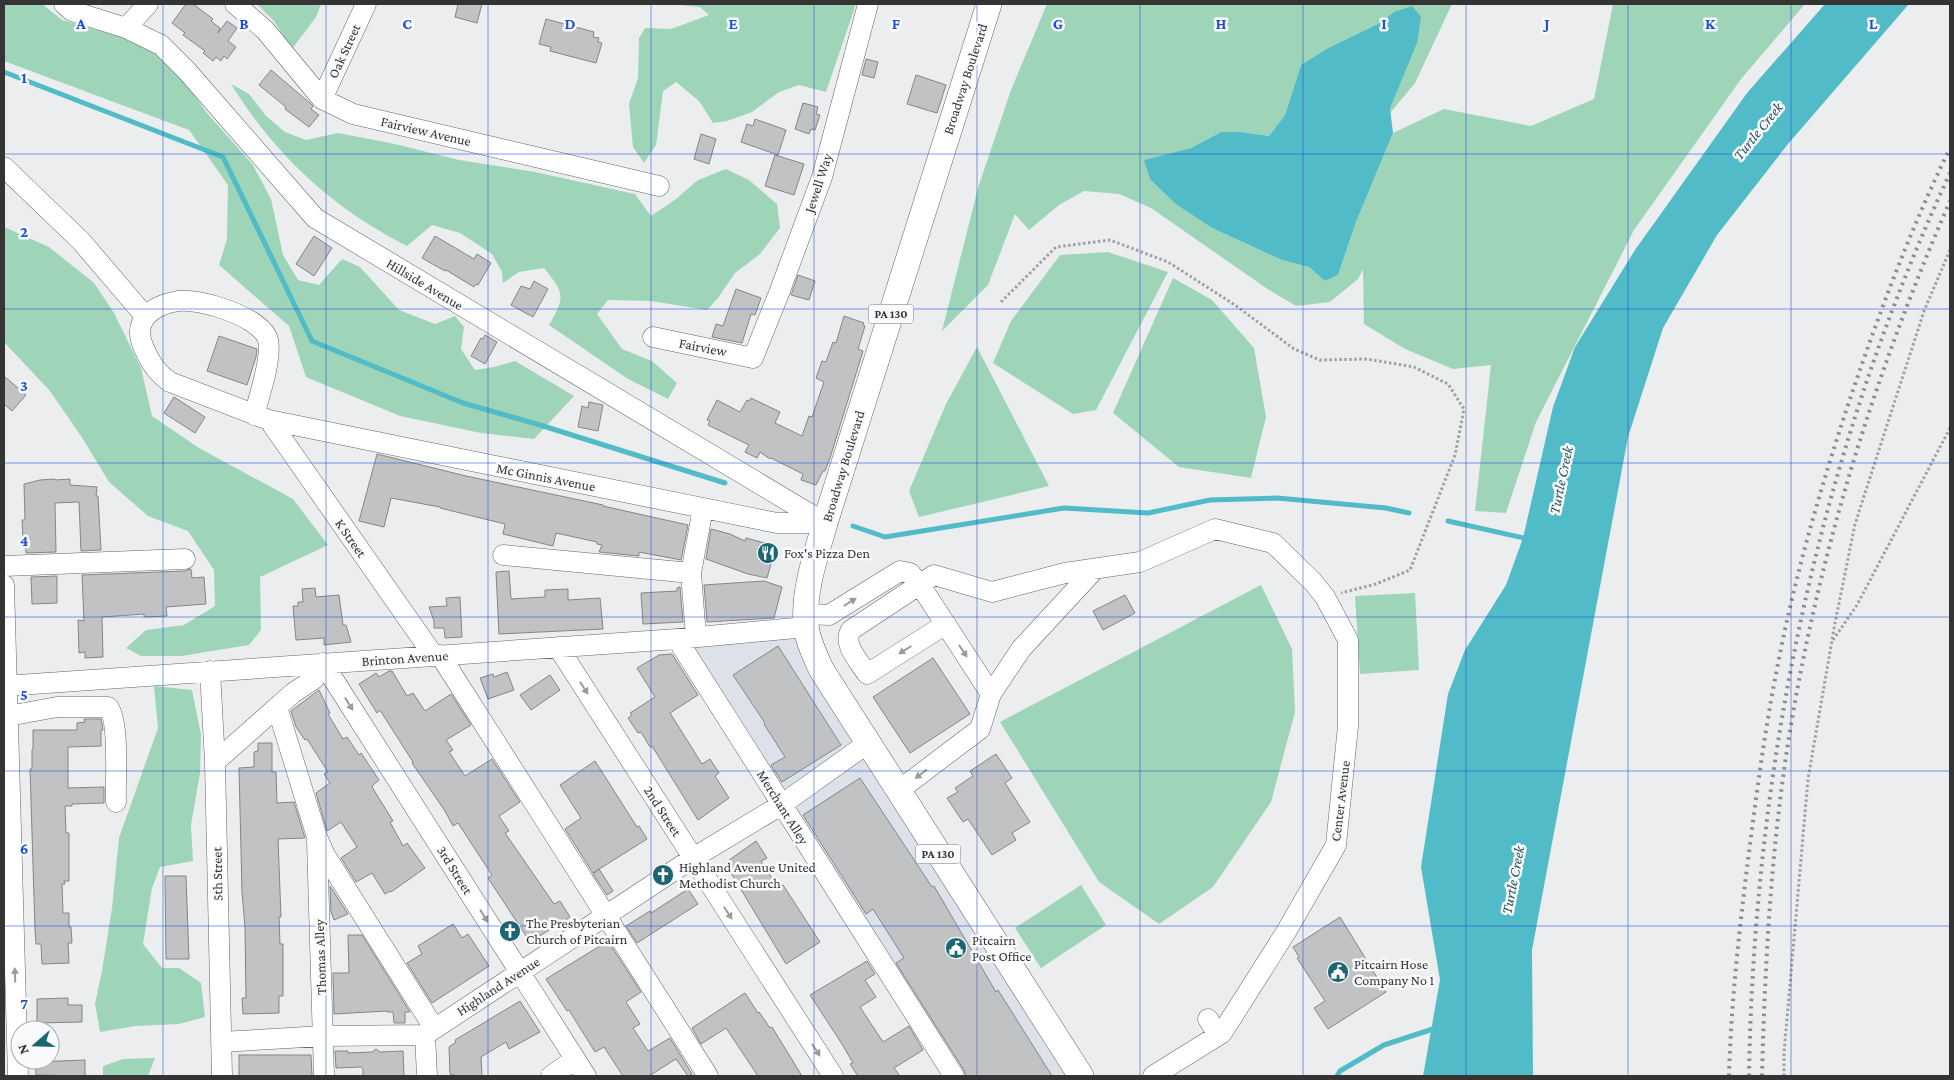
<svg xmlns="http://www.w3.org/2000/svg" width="1954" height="1080" viewBox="0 0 1954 1080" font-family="'Crimson Pro',serif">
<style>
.built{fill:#dde1ea}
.green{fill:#9ed5b9}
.water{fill:#51bbc7}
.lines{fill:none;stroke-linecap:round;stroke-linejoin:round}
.stream{stroke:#51bbc7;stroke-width:5}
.building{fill:#c1c2c4;stroke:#848587}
.minor-casing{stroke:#646566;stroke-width:21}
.major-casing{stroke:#646566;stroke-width:26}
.path{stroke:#a0a0a2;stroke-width:3;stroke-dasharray:2.5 2.5;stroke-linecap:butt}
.minor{stroke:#fff;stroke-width:20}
.major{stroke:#fff;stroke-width:25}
.rail{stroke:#8c8d8e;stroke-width:4;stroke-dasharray:2.5 5;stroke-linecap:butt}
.oneway{fill:#9a9a9a}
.grid{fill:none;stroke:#1d4ed8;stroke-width:1;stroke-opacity:0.55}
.labels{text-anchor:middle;stroke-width:5;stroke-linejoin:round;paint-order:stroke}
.shield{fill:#f9fafc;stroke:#6f6f71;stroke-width:1}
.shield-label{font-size:12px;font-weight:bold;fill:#343435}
.street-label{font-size:14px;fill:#343435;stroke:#f9fafc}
.poi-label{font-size:14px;fill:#343435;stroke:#f9fafc;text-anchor:start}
.water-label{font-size:15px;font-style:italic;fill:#235258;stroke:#f9fafc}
.grid-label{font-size:16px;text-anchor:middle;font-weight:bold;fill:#1d4ed8;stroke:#f9fafc;stroke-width:5;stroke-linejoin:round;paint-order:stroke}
</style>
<rect width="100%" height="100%" fill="#ecedef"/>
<path class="built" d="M806 627 1081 1076H954L677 639Z"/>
<path class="green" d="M4 4H42L62 20 129 39 172 64 207 113 253 165 271 199 283 255 298 280 319 285 342 259 360 267 399 310 435 324 455 316 464 327 461 349 475 370 494 367 515 361 574 396 534 439 481 433 400 416 306 377 289 326 219 265 227 239 228 185 189 130 4 61Z
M257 4H321L316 17 292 49 274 21Z
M670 4H856L826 92 799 85 779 92 752 112 727 121 713 123 699 101 676 82 663 91 656 145 644 163 633 147 629 104 638 78 639 38 645 28 671 29 709 15 700 7Z
M1047 4H1452L1415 83 1390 113 1394 12 1378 24 1328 48 1301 65 1285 115 1269 136 1241 132H1221L1191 148 1145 160 1177 205 1212 228 1282 260 1309 267 1325 281 1338 275 1356 222 1393 133 1444 109 1531 126 1594 99 1613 4H1805L1741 79 1634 230 1536 422 1506 513 1475 511 1491 365 1453 369 1405 349 1364 324 1363 269 1358 279 1330 302 1296 306 1269 290 1151 208 1119 194 1084 191 1059 205 1029 230 1015 214 988 285 942 331 978 188 1011 90Z
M231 84 249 94 266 116 285 132 306 140 338 133 395 144 459 160 535 172 635 194 651 216 676 199 698 180 726 169 749 180 777 204 780 228 760 254 735 273 718 298 707 310 651 301 608 300 597 314 622 349 652 361 677 383 668 399 628 379 549 325C566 296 564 293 544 268L519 272 503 283 502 272 492 254 460 233 432 225 407 246C332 208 276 156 231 84Z
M4 227 49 247 94 283 114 313 141 368 152 416 199 448 293 499 328 545 260 577 261 630 249 645 181 656H141L126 648 146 630 184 625 215 606 214 570 188 531 148 516 109 482 83 439 50 391 4 342Z
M1108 252 1168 272 1096 410 1073 414 993 363 1011 321 1060 255Z
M1173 278 1212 300 1254 348 1266 417 1251 478 1179 467 1113 413Z
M977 347 1049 486 919 517 909 491 946 404Z
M1261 585 1292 649 1295 712 1271 802 1213 887 1159 924 1099 882 1000 722Z
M1415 593 1419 670 1360 674 1355 596Z
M154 686 192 690 201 735 200 773 191 825 193 861 160 867 152 888 143 944 162 968H179L201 983 205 1017 179 1024 135 1026 100 1032 95 1004 102 971 112 908 119 838 158 728Z
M1081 885 1106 925 1041 968 1015 928Z
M155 1058 148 1076H103V1066L123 1059Z"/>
<path class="water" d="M1825 4H1909L1788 144 1717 235 1663 328 1628 437 1532 950 1533 1076H1423L1440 980 1421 867 1448 694 1465 650 1506 585 1523 538 1553 407 1575 347 1635 250 1747 93Z
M1412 6 1421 17 1417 43 1390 108 1393 133 1356 222 1338 275 1325 281 1309 267 1282 260 1212 228 1177 205 1150 179 1144 160 1191 148 1221 132H1241L1269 136 1285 115 1301 65 1328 48 1378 24 1394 12Z"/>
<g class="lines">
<path class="stream" d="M4 72 223 157 312 341 463 403 540 425 725 483
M1448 521 1528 539
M853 526 885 537 1064 508 1148 513 1210 500 1277 498 1386 508 1409 513
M1337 1076 1340 1071 1384 1045 1436 1028"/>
</g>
<path class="building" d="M186 4H193L213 19 211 21 220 28 218 33 227 21 237 28 228 41 236 47 227 59 224 56 221 61 216 57 213 61 203 53 205 51 183 35 185 33 172 23Z
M458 4H482L477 23 455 17Z
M546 19 594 32 593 37 599 38 598 42 602 43 596 63 550 51 551 47 539 44Z
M866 59 878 62 874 78 862 75Z
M271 70 310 103 313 106 311 109 319 115 309 127 285 109 286 107 259 85Z
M916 75 946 85 937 113 907 104Z
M803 103 818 107 816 114 820 115 815 130 811 129 809 134 795 129Z
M755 119 786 130 778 155 741 142 747 124 753 126Z
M701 134 716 139 709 164 694 159Z
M775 155 804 164 794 195 765 186Z
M314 236 332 248 314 276 296 264Z
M435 236 474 259 477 254 491 263 478 285 476 284 474 287 446 270 445 271 422 258Z
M798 275 815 281 809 300 791 295Z
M534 281 548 289 533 317 511 305 521 286 530 289Z
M736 289 761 298 755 315 751 314 742 343 712 337 716 324 723 326Z
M844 316 864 323 863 325 865 326 858 349 863 351 830 458 825 471H823L816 485 801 480 803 474 771 458 770 459 760 452 757 458 745 452 749 445 708 425 710 421 707 420 717 400 740 412 747 400 749 401 751 398 780 412 775 423 802 436 809 416 812 417 824 382 816 378 822 361 826 362 833 342 836 343Z
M485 335 497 342 485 364 471 356 481 338 483 339Z
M219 336 257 349 256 357 247 385 207 371Z
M4 376 26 395 12 411 4 404Z
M174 397 205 417 195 433 164 413Z
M589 402 603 405 598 431 578 427 582 406 588 408Z
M377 454 466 476 603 505V506L688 525 681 560 639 552V556L599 552 602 545 597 544V542L556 533 553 546 503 534 505 524 440 508V507L391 498 384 527 359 521Z
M55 479V480L70 479V485L97 487 96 496H98L101 550 81 551 79 502 55 503 56 552 26 553 25 538H23L22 520H25L24 484 40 480Z
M711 529 730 534 745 541 746 538 776 546 767 578 748 574 706 559Z
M191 569 192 578 204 577 206 604 166 607 167 616 144 617V614L102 617 103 657 85 658V652L79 653 78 620 84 621 82 575 185 571Z
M509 571 511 599 545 597V590L568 589V600L600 598 603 629 499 634 496 572Z
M57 576V603L32 604 31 577Z
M764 581 782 587 774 618 707 622 704 585Z
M680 587 683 622 643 624 641 593 677 591V588Z
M315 588 316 597 339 595 343 625H346L351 642 324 645V638L296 640 293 606H298V602H303L302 589Z
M1125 595 1135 613 1103 630 1093 611Z
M460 597 462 637 445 638 444 628H434V621L429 607 447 606 446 598Z
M778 646 841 745 782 782 771 765 785 757 764 724 765 723 733 675Z
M672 654 698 695 670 713 702 764 710 759 719 773 715 776 729 798 698 820 652 746 650 747 641 732 638 733 628 718 632 715 630 713 655 697 637 668 659 655Z
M933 658 970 714 910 753 873 697Z
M389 671H392L407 696 413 693 425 711 451 694 471 725 446 740 453 750 449 752 465 776 492 759 520 802 499 816 509 831 505 833 554 904 560 901 570 917 530 942 488 878 492 875 458 823 453 826 445 811 412 763 413 762 380 710 377 713 359 684 376 673 379 677Z
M507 672 514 690 488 699 480 678 493 674 494 677Z
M550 675 560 690 531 710 520 695Z
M319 690 330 713 328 714 343 739 347 737 359 755 361 753 379 780 373 785 372 787 393 821 390 822 403 846 407 843 425 868 391 892 390 891 385 894 372 873 356 882 341 858 357 847 341 822 327 831 316 793 330 783 324 774 328 772 307 739 305 740 296 727 291 711Z
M84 719H101L103 730H101V746L68 747V788L104 787V803L72 804V806H65L66 833H69V881H64L65 884H62L63 913H69V927H71L72 943H68L69 963 42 964 41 944H36L35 929 30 769H32V750L33 749V730H77V723L85 722Z
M258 743H272V772H276L277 803 294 802 305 838 278 839 281 917H279L280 944H283V996H279V1013L243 1014 242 998H246L245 927 242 892 239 768 254 767V752L258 751Z
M996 754 1012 778 1005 783 1030 822 1012 833 1016 840 992 855 968 819 963 822 947 798 958 792 955 788 973 776 970 771Z
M595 761 637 827 639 826 647 839 593 873 565 829 581 818 560 785Z
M860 778 932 887 934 886 986 975 996 992 998 990 1052 1076H966L964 1070 896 963 904 958 873 909 866 914 803 815Z
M756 841 767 858 761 861 778 888 783 885 820 942 786 964 725 863Z
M599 869 613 891 607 895 593 874Z
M165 876H186L189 959H166Z
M330 886 348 914 334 920 331 912Z
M688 889 698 904 637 943 626 926 650 911 651 913Z
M1340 917 1386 992 1328 1029 1314 1008 1325 1001 1297 958 1299 957 1293 947Z
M453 924 462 938 468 934 489 966 432 1003 407 963 422 954 418 946Z
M348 935H362L410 1012H405V1023H394L393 1012H387V1011L334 1014 333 973H349Z
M608 941 641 992 626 1002 640 1024 633 1028 648 1051 670 1038 692 1074 688 1076 676 1059 649 1076H623L604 1047 595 1052 569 1010 567 1011 546 979Z
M867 961 875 974 865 980 876 997 860 1007 883 1042 909 1026 923 1050 894 1068 900 1076H858L850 1064 853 1063 842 1044 810 995Z
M745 993 758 1013 759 1012 770 1028 772 1027 802 1076H758L726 1028 701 1044 692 1028Z
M68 998V1005H82V1022L37 1023V999Z
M520 1001 540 1032 509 1049 506 1042 481 1057 482 1076H457L450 1074 449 1047 456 1042 455 1040Z
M376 1049 380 1052 403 1051 404 1076H363V1069L361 1067 336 1068 335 1051H348V1053L372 1052Z
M239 1055H311L312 1076H239Z
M85 1060V1076L36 1075 35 1062Z"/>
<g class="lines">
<g class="minor-casing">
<path id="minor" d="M64 4 72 11 126 28 161 45 187 71 315 218 825 523
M235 4 265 30 322 99 353 114 659 186
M126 28 148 4
M322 99 366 4
M4 167 81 241 145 316
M653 337 753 358 779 293 822 177 868 4
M254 415C259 397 274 353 267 337 257 316 200 298 178 301 154 305 132 319 143 346 150 362 156 372 170 382L269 420 777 523H825
M269 420 434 656
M503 555 691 573
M4 566 185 559
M4 585 18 1076
M805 614 829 615 900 571 910 573 920 585 991 694 980 729 898 791
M946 624 867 674C859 661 842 644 851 630L934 575 992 592 1065 573 1140 562 1215 529 1273 543 1313 582 1325 597 1348 640V726L1336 845 1286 932 1222 1033 1153 1076
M696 637 691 573 703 508
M677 639 954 1076
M558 647 833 1076
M440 655 708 1076
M210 671 215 762 222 1076
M4 686 677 639 806 627
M991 694 1021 649 1095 569
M277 707 317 837 325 855 434 1028
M8 716 57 707H108C120 720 115 783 116 802
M215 762 293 693 314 679 323 663 586 1076
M317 841 324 1076
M1208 1019 1218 1035
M425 1035 427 1076
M221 1042 323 1036 425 1035 693 858 781 805 868 743
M551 1076 575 1059"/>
</g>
<g class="major-casing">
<path id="major" d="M989 4 825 523C816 555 803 591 806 625 807 640 815 655 821 669L1081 1076"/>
</g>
<path class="path" d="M1001 302 1056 247 1110 240 1168 262 1235 305 1294 349 1320 360 1367 359 1414 367 1448 384 1464 409 1455 455 1410 570 1376 584 1341 593
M1833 640 1857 605 1950 428
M1784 1076V1053L1808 779 1835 623 1855 524 1924 311 1950 250"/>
<use href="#minor" class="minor"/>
<use href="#major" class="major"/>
<path class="rail" d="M1729 1076C1731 1004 1739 932 1748 860 1756 798 1764 735 1776 674 1794 578 1822 482 1853 390 1881 308 1912 226 1950 148
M1749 1076C1754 766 1819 455 1950 173
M1762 1076C1765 963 1771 849 1789 737 1819 552 1875 373 1950 201"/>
</g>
<defs><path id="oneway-solid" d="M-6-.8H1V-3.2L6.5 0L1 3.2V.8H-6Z" transform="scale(1.25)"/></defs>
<g class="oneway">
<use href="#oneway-solid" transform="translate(850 602) rotate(-32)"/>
<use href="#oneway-solid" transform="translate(905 650) rotate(148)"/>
<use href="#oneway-solid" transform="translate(963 651) rotate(57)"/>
<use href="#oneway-solid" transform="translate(584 688) rotate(57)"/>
<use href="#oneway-solid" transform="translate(349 704) rotate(58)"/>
<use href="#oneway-solid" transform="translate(921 774) rotate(143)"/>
<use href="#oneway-solid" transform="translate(728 913) rotate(57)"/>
<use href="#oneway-solid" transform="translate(484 916) rotate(58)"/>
<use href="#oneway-solid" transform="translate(15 975) rotate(-92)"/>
<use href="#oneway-solid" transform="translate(816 1050) rotate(57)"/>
</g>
<path class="grid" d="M163 4V1076M326 4V1076M488 4V1076M651 4V1076M814 4V1076M977 4V1076M1140 4V1076M1303 4V1076M1466 4V1076M1628 4V1076M1791 4V1076M4 154H1950M4 309H1950M4 463H1950M4 617H1950M4 771H1950M4 926H1950"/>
<defs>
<g id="restaurant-disc" transform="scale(1.125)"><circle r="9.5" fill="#1b6670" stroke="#f9fafc"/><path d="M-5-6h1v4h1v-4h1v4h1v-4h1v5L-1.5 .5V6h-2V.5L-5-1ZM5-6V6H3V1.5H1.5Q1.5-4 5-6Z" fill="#fff"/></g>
<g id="church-disc" transform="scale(1.125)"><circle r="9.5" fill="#1b6670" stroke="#f9fafc"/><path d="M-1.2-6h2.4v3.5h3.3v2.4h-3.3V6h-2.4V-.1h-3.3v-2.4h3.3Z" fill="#fff"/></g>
<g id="civic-disc" transform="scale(1.125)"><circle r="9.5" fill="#1b6670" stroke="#f9fafc"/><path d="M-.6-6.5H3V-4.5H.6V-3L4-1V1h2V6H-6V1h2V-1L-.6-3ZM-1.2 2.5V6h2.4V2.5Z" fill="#fff"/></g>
</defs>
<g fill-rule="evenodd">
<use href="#restaurant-disc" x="768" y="553"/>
<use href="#church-disc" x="663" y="875"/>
<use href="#church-disc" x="510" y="931"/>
<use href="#civic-disc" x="956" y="948"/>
<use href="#civic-disc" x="1338" y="972"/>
</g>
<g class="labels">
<g class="shield">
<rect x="868.5" y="304.5" width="45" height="19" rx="4"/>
<rect x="915.5" y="844.5" width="45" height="19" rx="4"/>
</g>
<g class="shield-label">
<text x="891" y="318">PA 130</text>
<text x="938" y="858">PA 130</text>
</g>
<g class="street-label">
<text transform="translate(344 51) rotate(-65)" y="5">Oak Street</text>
<text transform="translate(965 79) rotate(-72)" y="5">Broadway Boulevard</text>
<text transform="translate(426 131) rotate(13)" y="5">Fairview Avenue</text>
<text transform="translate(818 183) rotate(-72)" y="5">Jewell Way</text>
<text transform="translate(425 284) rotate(31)" y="5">Hillside Avenue</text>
<text transform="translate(703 347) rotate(11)" y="5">Fairview</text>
<text transform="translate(843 466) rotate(-73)" y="5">Broadway Boulevard</text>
<text transform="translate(546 477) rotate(11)" y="5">Mc Ginnis Avenue</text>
<text transform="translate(351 538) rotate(55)" y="5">K Street</text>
<text transform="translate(405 658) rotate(-4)" y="5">Brinton Avenue</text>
<text transform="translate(1340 801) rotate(-83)" y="5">Center Avenue</text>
<text transform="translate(783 807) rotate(58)" y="5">Merchant Alley</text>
<text transform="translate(663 811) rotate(57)" y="5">2nd Street</text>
<text transform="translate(455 870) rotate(58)" y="5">3rd Street</text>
<text transform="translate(217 874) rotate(-91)" y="5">5th Street</text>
<text transform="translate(320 957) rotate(-92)" y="5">Thomas Alley</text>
<text transform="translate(498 986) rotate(-33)" y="5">Highland Avenue</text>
</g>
<g class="poi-label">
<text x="784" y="558">Fox's Pizza Den</text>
<text x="679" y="872">Highland Avenue United<tspan x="679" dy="16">Methodist Church</tspan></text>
<text x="526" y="928">The Presbyterian<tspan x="526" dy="16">Church of Pitcairn</tspan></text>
<text x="972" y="945">Pitcairn<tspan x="972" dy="16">Post Office</tspan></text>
<text x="1354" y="969">Pitcairn Hose<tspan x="1354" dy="16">Company No 1</tspan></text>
</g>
<g class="water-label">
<text transform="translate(1758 131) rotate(-51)" y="5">Turtle Creek</text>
<text transform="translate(1561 480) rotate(-78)" y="5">Turtle Creek</text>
<text transform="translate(1513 880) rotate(-79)" y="5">Turtle Creek</text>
</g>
</g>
<g class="grid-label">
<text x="81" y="29">A</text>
<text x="244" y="29">B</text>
<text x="407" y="29">C</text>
<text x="570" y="29">D</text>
<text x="733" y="29">E</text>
<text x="896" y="29">F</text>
<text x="1058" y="29">G</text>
<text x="1221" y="29">H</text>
<text x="1384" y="29">I</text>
<text x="1547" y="29">J</text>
<text x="1710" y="29">K</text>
<text x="1873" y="29">L</text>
<text x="24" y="83">1</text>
<text x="24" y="237">2</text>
<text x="24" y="391">3</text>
<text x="24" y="546">4</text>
<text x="24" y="700">5</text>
<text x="24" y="854">6</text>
<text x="24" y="1009">7</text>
</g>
<rect width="1954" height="1080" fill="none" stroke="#343435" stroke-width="10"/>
<g transform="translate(35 1045) rotate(250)"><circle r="24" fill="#f9fafc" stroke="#aaabac"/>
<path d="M0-4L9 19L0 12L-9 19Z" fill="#1b6670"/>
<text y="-8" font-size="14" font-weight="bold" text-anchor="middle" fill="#343435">N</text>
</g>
</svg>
